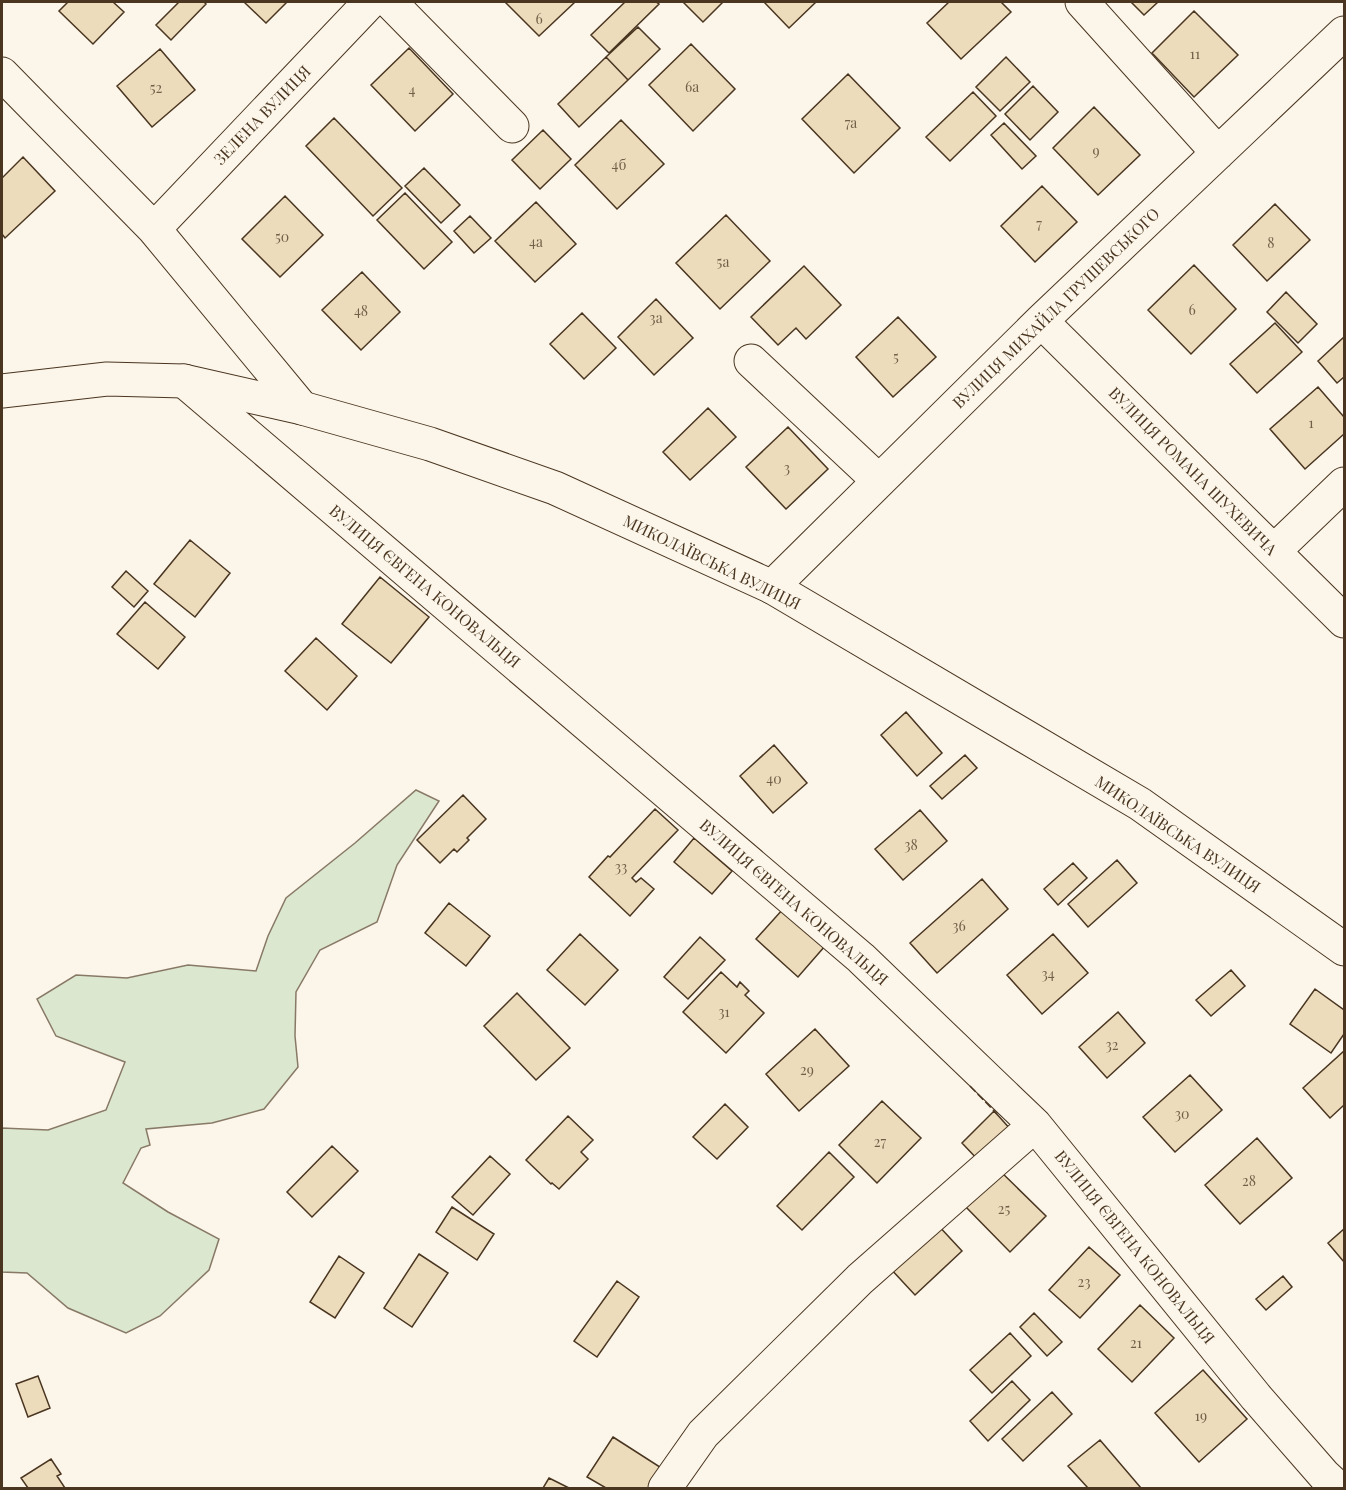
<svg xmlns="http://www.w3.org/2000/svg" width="1346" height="1490" viewBox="0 0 1346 1490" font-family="'Playfair Display',serif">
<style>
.green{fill:#dce7d0;stroke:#887966;stroke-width:1.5}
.building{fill:#ecdcbc;stroke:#4a3520;stroke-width:1.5}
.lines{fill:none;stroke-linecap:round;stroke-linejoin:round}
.minor-casing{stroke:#4a3520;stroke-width:35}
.major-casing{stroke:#4a3520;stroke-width:35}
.minor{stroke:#fbf6e9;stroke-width:33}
.major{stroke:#fbf6e9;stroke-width:33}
.fence{stroke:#4a3520;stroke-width:1.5;stroke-dasharray:8 3;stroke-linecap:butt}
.labels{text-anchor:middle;stroke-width:4.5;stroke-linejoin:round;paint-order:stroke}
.number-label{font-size:14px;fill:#725f47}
.street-label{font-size:16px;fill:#4a3520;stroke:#fbf6e9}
</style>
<rect width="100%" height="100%" fill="#fbf6e9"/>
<path class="green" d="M416 790 439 801 397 865 377 922 320 950 296 992 295 1036 298 1067 264 1109 212 1123 146 1129 150 1145 141 1148 123 1183 168 1212 219 1239 209 1270 160 1316 126 1333 68 1308 27 1273 2 1272V1128L48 1130 106 1110 125 1062 56 1036 37 999 76 975 127 978 188 965 256 971 268 936 286 898 355 843Z"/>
<path class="building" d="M68 2H113L124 12 93 44 59 11Z
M179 2H204L206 4 171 40 156 25Z
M244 2H287L266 23Z
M505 2H575L539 36Z
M625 2H656L659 4 609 53 591 35Z
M683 2H723L703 22Z
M764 2H816L789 28Z
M949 2H1001L1011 12 961 59 927 23Z
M1131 2H1158L1144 15Z
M1194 11 1238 55 1194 97 1152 53Z
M638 27 660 49 628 80 606 57Z
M691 44 735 89 693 131 649 85Z
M409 48 453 94 415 131 371 85Z
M160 49 195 90 152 127 117 86Z
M606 57 628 80 579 127 558 104Z
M1006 57 1030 82 1000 111 976 87Z
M848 74 900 128 854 173 802 119Z
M1033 86 1058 112 1030 140 1005 114Z
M973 92 996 116 950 161 926 137Z
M1094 107 1140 155 1098 195 1053 148Z
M334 118 402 188 373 216 306 146Z
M621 120 664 164 617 209 575 165Z
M1004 123 1036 156 1022 169 991 135Z
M543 130 571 159 540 189 512 160Z
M23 157 55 191 5 238 2 234V178Z
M424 168 460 205 441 223 405 186Z
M1042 186 1077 222 1035 262 1001 226Z
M405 193 452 242 424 269 377 220Z
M285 196 323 235 280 277 242 239Z
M536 202 576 244 535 282 495 241Z
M1275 204 1310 240 1267 281 1233 245Z
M726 215 770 261 720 309 676 263Z
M470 216 491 238 474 253 454 231Z
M1194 265 1236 309 1191 354 1148 310Z
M804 266 841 305 806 339 796 328 778 345 751 317Z
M362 272 400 312 361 350 322 310Z
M1286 292 1317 324 1298 343 1267 312Z
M656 299 693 338 654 375 618 337Z
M582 313 616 348 584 379 550 344Z
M898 317 936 357 893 397 856 357Z
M1275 323 1302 352 1257 393 1230 364Z
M1344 337V377L1337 383 1318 361Z
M1318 387 1344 417V434L1305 469 1270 429Z
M708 408 736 437 690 480 663 452Z
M788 427 828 469 786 509 746 467Z
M190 540 230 573 195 617 154 584Z
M126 571 148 591 134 607 112 587Z
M380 577 429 617 391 663 342 624Z
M145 602 185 637 158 669 117 634Z
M316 638 357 676 327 710 285 671Z
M906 712 942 753 917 776 881 735Z
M774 745 807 783 773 813 740 776Z
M965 755 977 768 942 799 930 786Z
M463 795 486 819 467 838 469 840 457 852 454 849 440 863 417 840Z
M655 809 678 830 632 878 636 882 641 878 654 889 630 916 589 877 608 856 610 857Z
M920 810 947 841 903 880 875 849Z
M694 838 732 871 712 894 674 862Z
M1117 860 1137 883 1088 927 1068 904Z
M1073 863 1087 878 1058 905 1044 889Z
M982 879 1008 909 937 973 910 943Z
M449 903 490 936 466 966 425 933Z
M783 909 825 946 798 977 756 939Z
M580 934 618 970 585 1005 547 970Z
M1053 934 1088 973 1042 1014 1007 975Z
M700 937 725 960 688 999 664 977Z
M1231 970 1245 986 1211 1016 1196 1000Z
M721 972 737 987 740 982 749 991 745 995 764 1013 726 1053 683 1012Z
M1315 989 1344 1010V1034L1331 1053 1290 1024Z
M517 993 570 1048 536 1080 484 1026Z
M1118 1012 1145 1043 1107 1078 1079 1047Z
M815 1029 849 1066 799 1111 766 1074Z
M1344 1051V1105L1330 1118 1303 1088Z
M1190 1075 1222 1110 1175 1152 1143 1117Z
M882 1101 921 1138 877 1183 839 1145Z
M725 1104 748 1127 717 1159 693 1137Z
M994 1111 1012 1131 980 1162 962 1143Z
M568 1116 593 1140 581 1152 588 1159 559 1189 552 1183 551 1184 526 1160Z
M1257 1138 1292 1178 1240 1224 1205 1185Z
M332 1146 358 1171 312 1217 287 1192Z
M829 1152 854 1177 802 1230 777 1206Z
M490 1156 510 1174 473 1215 452 1197Z
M997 1168 1046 1216 1010 1252 962 1203Z
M452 1207 494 1234 477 1260 436 1232Z
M936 1223 962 1251 915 1295 889 1267Z
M1344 1229V1262L1328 1243Z
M1089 1247 1120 1275 1080 1318 1049 1290Z
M419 1254 448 1273 412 1327 384 1308Z
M339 1256 364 1273 335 1318 310 1302Z
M1283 1276 1292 1287 1266 1310 1256 1299Z
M617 1281 639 1297 597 1357 574 1341Z
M1140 1305 1174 1338 1132 1382 1098 1349Z
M1034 1313 1062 1342 1047 1356 1020 1327Z
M1010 1333 1031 1356 992 1393 970 1370Z
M1203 1370 1247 1419 1199 1462 1155 1413Z
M38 1376 50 1408 28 1417 16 1384Z
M1012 1381 1030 1400 988 1441 970 1421Z
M1052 1392 1072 1414 1023 1461 1002 1439Z
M613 1437 663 1469 650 1488H606L587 1477Z
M1100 1440 1141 1488H1088L1068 1466Z
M51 1459 61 1474 57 1476 65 1488H28L21 1478Z
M549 1478 569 1488H543Z"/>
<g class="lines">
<g class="minor-casing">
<path id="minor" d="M390 2 512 126
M1082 2 1218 153
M2 74 154 229 302 408
M154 229 370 2
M1041 321 1344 621
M751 361 879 481
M184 381 861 958 1035 1125 1256 1397 1324 1475 1338 1488
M1274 551 1344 484
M772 587 1041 321 1344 33
M665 1488 703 1434 860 1279 1035 1125"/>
</g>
<g class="major-casing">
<path id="major" d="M2 391 107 379 184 381 302 408 430 444 555 488 772 587 1140 804 1344 949"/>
</g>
<use href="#minor" class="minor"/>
<use href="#major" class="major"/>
<path class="fence" d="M970 1086 997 1114"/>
</g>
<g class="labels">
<g class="number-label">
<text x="539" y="24">6</text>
<text x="1195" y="59">11</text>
<text x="692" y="92">6а</text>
<text x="156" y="93">52</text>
<text x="412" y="95">4</text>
<text x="851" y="128">7а</text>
<text x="1096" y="156">9</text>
<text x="619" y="170">4б</text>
<text x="1039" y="229">7</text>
<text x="282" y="242">50</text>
<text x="536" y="247">4а</text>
<text x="1271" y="248">8</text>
<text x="723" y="267">5а</text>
<text x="1192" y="315">6</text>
<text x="361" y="316">48</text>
<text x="656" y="323">3а</text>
<text x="896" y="362">5</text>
<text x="1311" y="428">1</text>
<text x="787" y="473">3</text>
<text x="774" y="784">40</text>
<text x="911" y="850">38</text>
<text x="621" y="872">33</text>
<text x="959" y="931">36</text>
<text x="1048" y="979">34</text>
<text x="724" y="1017">31</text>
<text x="1112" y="1050">32</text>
<text x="807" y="1075">29</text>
<text x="1182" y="1119">30</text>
<text x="880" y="1147">27</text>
<text x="1249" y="1186">28</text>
<text x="1004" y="1214">25</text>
<text x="1084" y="1287">23</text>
<text x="1136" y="1348">21</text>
<text x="1201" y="1421">19</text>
</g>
<g class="street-label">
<text transform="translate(262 115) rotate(-46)" y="6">ЗЕЛЕНА ВУЛИЦЯ</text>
<text transform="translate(1056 308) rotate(-44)" y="6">ВУЛИЦЯ МИХАЙЛА ГРУШЕВСЬКОГО</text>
<text transform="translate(1193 471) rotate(45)" y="6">ВУЛИЦЯ РОМАНА ШУХЕВИЧА</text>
<text transform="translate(712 562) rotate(26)" y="6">МИКОЛАЇВСЬКА ВУЛИЦЯ</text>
<text transform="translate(425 586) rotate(40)" y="6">ВУЛИЦЯ ЄВГЕНА КОНОВАЛЬЦЯ</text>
<text transform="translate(1178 834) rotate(34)" y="6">МИКОЛАЇВСЬКА ВУЛИЦЯ</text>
<text transform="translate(794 902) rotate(41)" y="6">ВУЛИЦЯ ЄВГЕНА КОНОВАЛЬЦЯ</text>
<text transform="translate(1135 1247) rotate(51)" y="6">ВУЛИЦЯ ЄВГЕНА КОНОВАЛЬЦЯ</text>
</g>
</g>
<rect width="1346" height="1490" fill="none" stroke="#4a3520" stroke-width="6"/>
</svg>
